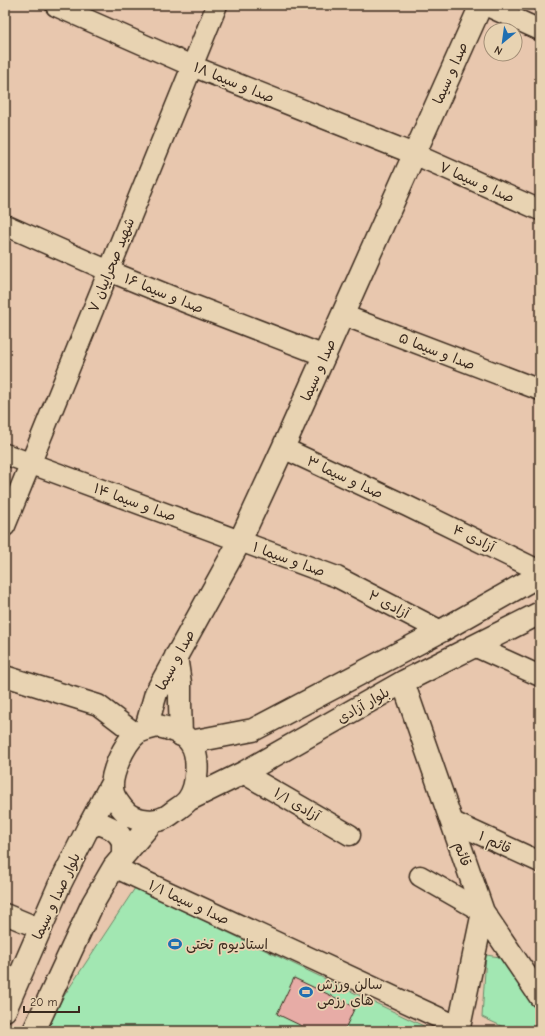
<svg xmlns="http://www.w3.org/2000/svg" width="545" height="1036" viewBox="0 0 545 1036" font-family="'Comic Neue','Playpen Sans Arabic',sans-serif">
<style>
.green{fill:#a2e7b2;stroke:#6e8868}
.building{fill:#e7aca6;stroke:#3b2a1e}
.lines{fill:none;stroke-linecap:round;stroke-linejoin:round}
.street-casing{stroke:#3b2a1e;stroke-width:23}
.secondary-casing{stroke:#3b2a1e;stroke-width:25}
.street{stroke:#e8d3b2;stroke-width:20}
.secondary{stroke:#e8d3b2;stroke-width:22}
.labels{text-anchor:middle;stroke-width:3.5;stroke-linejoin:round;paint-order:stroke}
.street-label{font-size:14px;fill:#3b2a1e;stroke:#e8d3b2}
.poi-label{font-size:14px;fill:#3b2a1e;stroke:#e8d3b2;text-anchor:start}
</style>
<rect width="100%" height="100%" fill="#e8c7ae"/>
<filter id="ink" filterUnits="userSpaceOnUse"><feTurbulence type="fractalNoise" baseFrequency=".025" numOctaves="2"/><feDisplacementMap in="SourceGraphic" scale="8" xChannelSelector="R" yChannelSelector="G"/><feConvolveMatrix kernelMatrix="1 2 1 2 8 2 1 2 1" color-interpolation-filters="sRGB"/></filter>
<g filter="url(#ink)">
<path class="green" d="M135 888 434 1031H47L62 999Z
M486 955 500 957 540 1016V1031H512L482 1017Z"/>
<path class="building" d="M294 978 355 1007 344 1031H312L277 1014Z"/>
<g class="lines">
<g class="street-casing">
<path id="street" d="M485 5 540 30
M56 6 192 66 414 154 540 210
M5 225 109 271 185 302 325 356
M343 315 540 390
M283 448 407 506 540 571
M5 454 337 577 441 631
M5 526 217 5
M474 646 540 676
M5 676 98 705 136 734
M243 773 350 835
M451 821 540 862
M114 867 459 1027
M420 876 483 912
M5 914 41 929"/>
</g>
<g class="secondary-casing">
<path id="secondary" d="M176 656 180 683V703L181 735
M403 682 483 912 459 1027 457 1031
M158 726C168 728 184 733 190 742 200 755 198 787 188 800 185 804 180 807 176 810 173 812 170 815 166 817 156 823 138 821 129 815 126 813 124 810 122 808 119 804 114 798 113 793 108 777 125 742 137 733 144 729 150 728 158 726Z
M146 728 156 693 240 541 283 448 481 5
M190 742 253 730 441 631 540 575
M188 800 243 773 403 682 540 613
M88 828 98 823C108 826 121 831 123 843 123 847 123 852 123 856
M483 912 540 996
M5 1010 59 886 88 828 112 783
M34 1031 93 903 114 867 153 821"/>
</g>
<use href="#street" class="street"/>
<use href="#secondary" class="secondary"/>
</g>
</g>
<defs>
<g id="stadium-bare" transform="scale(1.08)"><path d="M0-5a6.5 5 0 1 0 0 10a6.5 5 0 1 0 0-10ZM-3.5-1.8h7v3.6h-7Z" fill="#1f6fb2" stroke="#e8d3b2" stroke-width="2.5" paint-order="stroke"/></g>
</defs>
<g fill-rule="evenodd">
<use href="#stadium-bare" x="175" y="944"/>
<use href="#stadium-bare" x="306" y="992"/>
</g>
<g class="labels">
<g class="street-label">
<text transform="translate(450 73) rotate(-66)" y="5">صدا و سیما</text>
<text transform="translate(234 82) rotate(22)" y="5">صدا و سیما ۱۸</text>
<text transform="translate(477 182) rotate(24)" y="5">صدا و سیما ۷</text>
<text transform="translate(111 265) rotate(-68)" y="5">شهید صحراییان ۷</text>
<text transform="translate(164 293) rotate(22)" y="5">صدا و سیما ۱۶</text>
<text transform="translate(437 351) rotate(21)" y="5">صدا و سیما ۵</text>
<text transform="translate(318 370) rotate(-66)" y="5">صدا و سیما</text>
<text transform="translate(345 477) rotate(25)" y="5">صدا و سیما ۳</text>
<text transform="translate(135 502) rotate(20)" y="5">صدا و سیما ۱۴</text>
<text transform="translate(474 538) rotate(26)" y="5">آزادی ۴</text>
<text transform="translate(289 559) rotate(20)" y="5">صدا و سیما ۱</text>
<text transform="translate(389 604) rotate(28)" y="5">آزادی ۲</text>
<text transform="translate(175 660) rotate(-62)" y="5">صدا و سیما</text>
<text transform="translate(363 705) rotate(-30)" y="5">بلوار آزادی</text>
<text transform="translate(297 804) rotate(31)" y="5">آزادی ۱/۱</text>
<text transform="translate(495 842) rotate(25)" y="5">قائم ۱</text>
<text transform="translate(463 854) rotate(71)" y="5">قائم</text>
<text transform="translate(56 896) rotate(-65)" y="5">بلوار صدا و سیما</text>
<text transform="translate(189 902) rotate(25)" y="5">صدا و سیما ۱/۱</text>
</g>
<g class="poi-label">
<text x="186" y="949">استادیوم تختی</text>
<text x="317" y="989">سالن ورزش<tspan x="317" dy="16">های رزمی</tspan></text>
</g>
</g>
<rect width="545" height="1036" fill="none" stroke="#e8d3b2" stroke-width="20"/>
<rect x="10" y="10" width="525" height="1016" fill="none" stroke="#3b2a1e" stroke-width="1.5" filter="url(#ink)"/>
<g transform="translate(503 42) rotate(209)"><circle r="19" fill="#e8d3b2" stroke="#a38f77"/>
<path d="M0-3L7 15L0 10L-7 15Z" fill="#1f6fb2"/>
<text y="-6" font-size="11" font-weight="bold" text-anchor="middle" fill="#3b2a1e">N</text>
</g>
<path d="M24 1006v6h55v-6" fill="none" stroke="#3b2a1e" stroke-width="2"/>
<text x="30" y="1006" font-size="12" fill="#3b2a1e" stroke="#e8d3b2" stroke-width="3" paint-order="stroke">20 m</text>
</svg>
